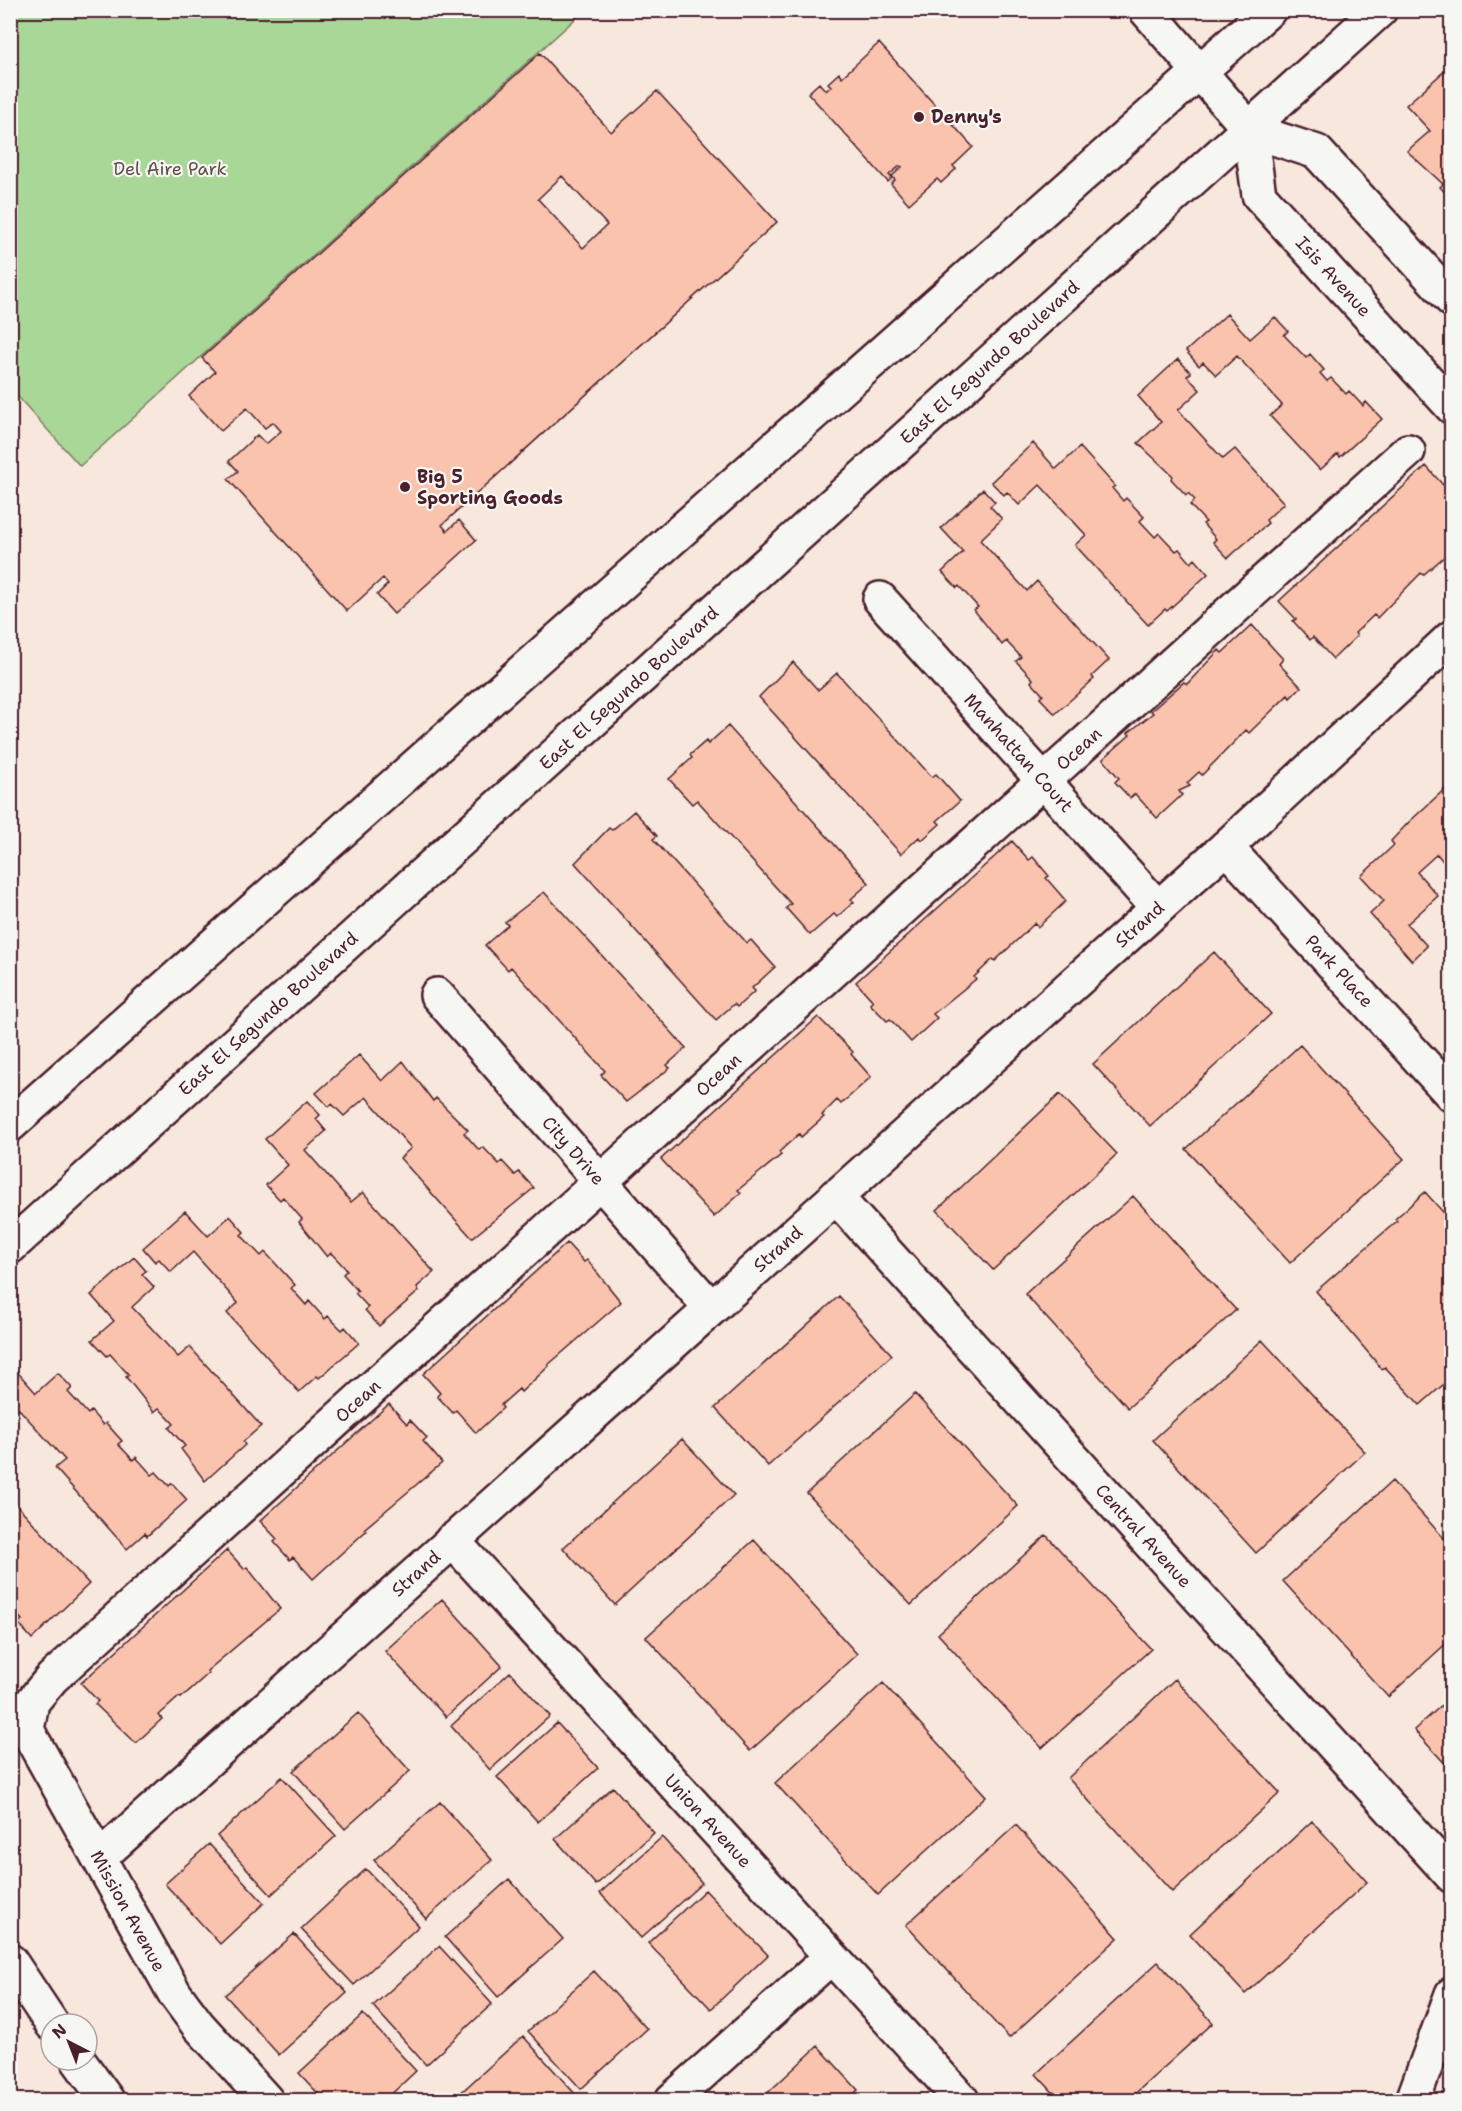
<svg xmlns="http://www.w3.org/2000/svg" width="1462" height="2111" viewBox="0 0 1462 2111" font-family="'Shantell Sans',sans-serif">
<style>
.green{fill:#a9d797;stroke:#7a7b61;stroke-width:1.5}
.building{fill:#fac3ad;stroke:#4a1f2b;stroke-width:1.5;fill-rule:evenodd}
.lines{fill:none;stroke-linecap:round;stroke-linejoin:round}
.minor-casing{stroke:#4a1f2b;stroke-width:38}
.primary-casing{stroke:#4a1f2b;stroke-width:38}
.minor{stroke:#f6f6f2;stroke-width:33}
.primary{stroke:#f6f6f2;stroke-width:33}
.poi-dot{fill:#4a1f2b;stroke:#f6f6f2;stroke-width:2}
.labels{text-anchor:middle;stroke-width:4.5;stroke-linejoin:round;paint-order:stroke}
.poi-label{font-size:18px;font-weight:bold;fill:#4a1f2b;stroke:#f6f6f2;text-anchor:start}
.park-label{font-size:18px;fill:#624d46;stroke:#f6f6f2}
.street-label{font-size:18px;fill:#4a1f2b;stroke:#f6f6f2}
</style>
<rect width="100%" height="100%" fill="#f7e7dd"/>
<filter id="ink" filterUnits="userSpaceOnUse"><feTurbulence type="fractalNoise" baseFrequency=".0167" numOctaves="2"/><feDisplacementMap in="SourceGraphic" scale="12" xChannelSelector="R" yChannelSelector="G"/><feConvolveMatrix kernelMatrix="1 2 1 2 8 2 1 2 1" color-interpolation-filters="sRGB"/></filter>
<g filter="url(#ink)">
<path class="green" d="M10 11 11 10 584 11 80 466 11 389Z"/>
<path class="building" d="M879 43 973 147 953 166 956 169 941 183 937 179 909 204 891 184 895 180 892 176 902 167 900 166 889 175 892 178 888 182 808 93 819 83 826 91 831 86 828 83 839 73 842 77Z
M540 53 611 132 657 91 777 222 442 525 447 531 459 520 476 540 394 614 377 595 388 584 383 578 347 611 228 479 238 471 229 461 257 435 266 444 281 431 273 422 265 428 247 408 221 431 189 396 215 372 202 358ZM562 176 607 225 583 248 538 199Z
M1449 67 1452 69V116L1448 119 1452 122V200L1440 187 1443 184 1407 151 1430 131 1406 105Z
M1227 314 1250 339 1275 317 1288 331 1284 335 1306 358 1310 354 1324 370 1320 373 1327 381 1331 378 1346 394 1349 391 1363 406 1366 402 1382 419 1340 457 1338 454 1320 470 1270 416 1282 405 1237 356 1216 375 1203 362 1199 366 1186 351Z
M1178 359 1191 373 1187 376 1200 390 1178 410 1223 459 1235 449 1284 503 1266 520 1268 523 1228 558 1213 542 1216 539 1203 524 1206 522 1190 505 1195 500 1188 493 1186 495 1171 479 1173 476 1138 443 1161 422 1138 396Z
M1033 443 1056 469 1080 447 1115 486 1112 488 1123 501 1126 498 1144 517 1140 521 1155 537 1159 533 1176 551 1179 549 1191 563 1195 559 1208 574 1167 611 1165 609 1148 625 1075 545 1086 535 1040 485 1019 505 1007 492 1004 495 991 482Z
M1426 466 1443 485 1446 482 1452 488V550L1423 575 1421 573 1377 618 1374 615 1355 633 1357 636 1333 659 1313 637 1310 640 1293 621 1296 619 1279 601Z
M983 489 995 502 990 506 1002 519 980 540 1027 591 1037 581 1109 660 1092 676 1094 679 1055 714 1040 698 1043 695 1031 682 1033 679 1016 661 1021 657 1006 641 1002 645 974 610 978 607 959 586 957 588 942 572 963 552 941 528Z
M1252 625 1283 659 1279 664 1301 687 1290 698 1288 695 1249 733 1246 730 1202 775 1199 772 1187 783 1190 786 1179 791 1182 795 1157 818 1135 794 1130 798 1115 782 1119 778 1103 759 1130 735 1128 733 1153 713 1151 711 1184 682 1187 684 1219 650 1222 653Z
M793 662 818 690 837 673 932 777 936 774 960 801 937 821 940 824 922 840 919 837 901 854 759 697Z
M728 726 869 883 851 899 854 902 837 917 834 914 810 935 786 908 791 904 697 800 692 804 669 779 692 758 690 755 706 741 708 744Z
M1447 787 1452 792V860L1446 865 1437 854 1417 872 1438 896 1407 924 1427 946 1412 961 1370 914 1384 901 1361 876 1394 845 1391 841 1408 823Z
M634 811 657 836 653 839 747 943 751 940 775 967 752 988 755 991 737 1007 734 1004 716 1020 575 863 609 828 612 830Z
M1012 841 1029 860 1033 857 1049 876 1046 878 1066 901 1038 927 1035 923 995 961 993 959 974 977 976 979 933 1014 937 1018 911 1042 890 1019 887 1021 870 1004 873 1001 856 982Z
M544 892 686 1048 667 1065 670 1068 626 1102 601 1075 605 1071 511 967 508 970 485 945 508 925 505 922Z
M1214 952 1271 1014 1150 1126 1093 1064Z
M818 1017 853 1052 851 1054 871 1077 841 1104 837 1100 822 1115 824 1117 801 1137 799 1134 779 1152 781 1155 738 1190 741 1193 714 1217 661 1159Z
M1300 1045 1404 1159 1290 1263 1186 1149Z
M359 1055 382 1081 403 1061 433 1101 436 1098 468 1130 464 1133 479 1150 483 1147 499 1164 502 1161 515 1175 519 1172 534 1188 472 1238 400 1158 411 1148 366 1097 344 1116 332 1104 329 1107 316 1093Z
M1060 1094 1117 1154 993 1270 937 1210Z
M307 1101 320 1115 316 1119 326 1131 305 1150 351 1202 363 1192 434 1272 417 1287 419 1291 379 1326 365 1310 368 1307 355 1293 358 1291 343 1274 347 1270 331 1253 327 1257 299 1222 302 1219 283 1197 280 1200 266 1185 288 1165 265 1139Z
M1425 1192 1452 1222V1372L1448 1375 1451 1378 1420 1405 1385 1367 1382 1369 1316 1291 1397 1221 1395 1219Z
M1133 1196 1236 1310 1128 1408 1025 1294Z
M185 1211 208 1236 230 1216 244 1232 241 1235 261 1256 265 1252 295 1285 291 1288 306 1305 309 1301 325 1319 328 1316 342 1330 345 1327 359 1343 319 1378 317 1376 299 1392 227 1313 238 1303 193 1252 171 1272 159 1259 155 1262 143 1248Z
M567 1243 584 1262 587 1260 621 1302 548 1365 549 1366 521 1392 519 1389 501 1405 503 1408 476 1433 456 1410 453 1413 437 1396 440 1393 423 1374Z
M134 1257 146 1271 142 1274 154 1287 132 1307 178 1357 190 1347 261 1426 243 1442 245 1445 205 1481 181 1449 185 1446 169 1428 174 1424 159 1408 154 1412 126 1377 129 1375 110 1354 107 1356 92 1340 114 1321 91 1295Z
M839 1296 892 1355 768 1466 715 1408Z
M1262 1340 1365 1452 1256 1553 1153 1440Z
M12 1366 36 1393 58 1373 72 1388 68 1392 88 1414 91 1411 103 1425 106 1423 122 1441 118 1444 133 1460 136 1457 152 1475 156 1472 169 1486 172 1483 187 1500 147 1536 145 1533 127 1549 55 1468 65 1460 19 1409 10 1417Z
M915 1394 1018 1506 911 1605 807 1493Z
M389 1404 407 1424 410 1420 427 1438 423 1441 442 1463 364 1529 366 1531 313 1579 293 1557 290 1560 274 1542 277 1539 260 1521Z
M682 1439 734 1495 615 1605 563 1548Z
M1392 1481 1452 1547V1638L1388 1697 1283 1581Z
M16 1504 89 1584 32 1639 18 1623 22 1620 10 1607 14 1602 10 1598V1509Z
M1046 1535 1151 1649 1042 1748 938 1634Z
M754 1540 857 1654 750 1751 646 1637Z
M227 1550 244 1569 247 1567 280 1609 207 1671 209 1673 181 1698 179 1697 159 1715 162 1719 136 1743 95 1704 98 1701 81 1683Z
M442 1599 502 1666 446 1717 385 1651Z
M510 1672 550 1716 490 1770 451 1726Z
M1175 1679 1280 1793 1172 1892 1068 1778Z
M883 1683 986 1796 878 1895 775 1783Z
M1452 1696V1771L1414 1730Z
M358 1713 410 1771 345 1829 293 1771Z
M557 1723 598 1768 538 1822 497 1777Z
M282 1777 336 1836 271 1895 217 1836Z
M613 1787 654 1833 596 1885 555 1839Z
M440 1802 492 1860 426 1919 374 1860Z
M1312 1821 1367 1882 1245 1994 1190 1934Z
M1016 1825 1118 1938 1009 2038 906 1925Z
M662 1837 702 1883 641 1938 600 1893Z
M209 1844 264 1903 220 1944 165 1884Z
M366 1869 419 1926 354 1985 301 1929Z
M509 1879 563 1939 498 1997 445 1937Z
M705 1890 768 1955 711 2009 648 1943Z
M294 1934 347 1993 279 2055 225 1995Z
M439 1946 492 2004 426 2065 373 2006Z
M1158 1962 1213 2023 1128 2100H1060L1036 2074Z
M594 1971 647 2029 581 2089 528 2031Z
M363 2014 416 2071 385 2100H324L299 2073Z
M523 2036 576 2095 570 2100H459L456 2097Z
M818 2046 858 2090 847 2100H762L761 2099Z"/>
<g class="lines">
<g class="minor-casing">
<g id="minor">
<path d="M1146 10 1250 130 1317 152 1452 300"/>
<path id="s1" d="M1250 130 1259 195 1452 407"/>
<path id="s2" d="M880 599 1158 908"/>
<path id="s3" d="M1226 847 1452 1095"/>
<path id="s4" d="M437 995 710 1307"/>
<path id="s5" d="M835 1196 1452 1876"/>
<path id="s6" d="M452 1540 962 2100"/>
<path id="s7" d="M99 1858 1226 847 1452 637"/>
<path id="s8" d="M266 2100 198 2025 175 1994 27 1730 32 1702 52 1678 139 1599 1408 451"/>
<path d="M672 2100 831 1957"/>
<path d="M1413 2100 1452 1994"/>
</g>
</g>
<g class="primary-casing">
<g id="primary">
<path d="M10 1125 1269 10"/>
<path id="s9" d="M10 1247 1380 10"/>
<path d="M10 1961 52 2024"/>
<path d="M78 2060 107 2100"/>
</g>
</g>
<use href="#minor" class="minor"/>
<use href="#primary" class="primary"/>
</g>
</g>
<g class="poi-dot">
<circle cx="919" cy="117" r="6"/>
<circle cx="405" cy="487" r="6"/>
</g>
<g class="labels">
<g class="poi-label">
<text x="931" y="123">Denny's</text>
<text x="417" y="483">Big 5<tspan x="417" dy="21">Sporting Goods</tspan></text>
</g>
<g class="park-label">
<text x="170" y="175">Del Aire Park</text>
</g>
<g class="street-label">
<text dy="6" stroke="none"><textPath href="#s1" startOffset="176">Isis Avenue</textPath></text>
<text dy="6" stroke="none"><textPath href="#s9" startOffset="1320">East El Segundo Boulevard</textPath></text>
<text dy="6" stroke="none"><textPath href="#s9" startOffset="834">East El Segundo Boulevard</textPath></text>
<text dy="6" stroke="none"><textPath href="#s8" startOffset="1887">Ocean</textPath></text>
<text dy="6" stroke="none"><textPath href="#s2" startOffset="207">Manhattan Court</textPath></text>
<text dy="6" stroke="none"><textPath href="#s7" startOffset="1398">Strand</textPath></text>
<text dy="6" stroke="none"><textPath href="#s3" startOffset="168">Park Place</textPath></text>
<text dy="6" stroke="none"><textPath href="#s9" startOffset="348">East El Segundo Boulevard</textPath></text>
<text dy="6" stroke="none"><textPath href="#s8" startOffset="1401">Ocean</textPath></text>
<text dy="6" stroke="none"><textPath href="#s4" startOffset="207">City Drive</textPath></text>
<text dy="6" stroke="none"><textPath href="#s7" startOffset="912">Strand</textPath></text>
<text dy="6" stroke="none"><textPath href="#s8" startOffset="915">Ocean</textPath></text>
<text dy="6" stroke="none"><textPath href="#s5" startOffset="459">Central Avenue</textPath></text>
<text dy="6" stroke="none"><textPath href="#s7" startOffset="426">Strand</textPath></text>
<text dy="6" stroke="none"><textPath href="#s6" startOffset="380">Union Avenue</textPath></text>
<text transform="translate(128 1911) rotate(61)" y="6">Mission Avenue</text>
</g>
</g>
<rect width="1462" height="2111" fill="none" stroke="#f6f6f2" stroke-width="36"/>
<rect x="18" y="18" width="1426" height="2075" fill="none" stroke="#4a1f2b" stroke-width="2" filter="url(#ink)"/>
<g transform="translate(69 2042) rotate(318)"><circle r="28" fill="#f6f6f2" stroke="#b1a0a2" stroke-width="1.5"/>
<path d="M0-4.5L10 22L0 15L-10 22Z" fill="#4a1f2b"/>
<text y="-9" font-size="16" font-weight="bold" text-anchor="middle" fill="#4a1f2b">N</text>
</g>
</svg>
